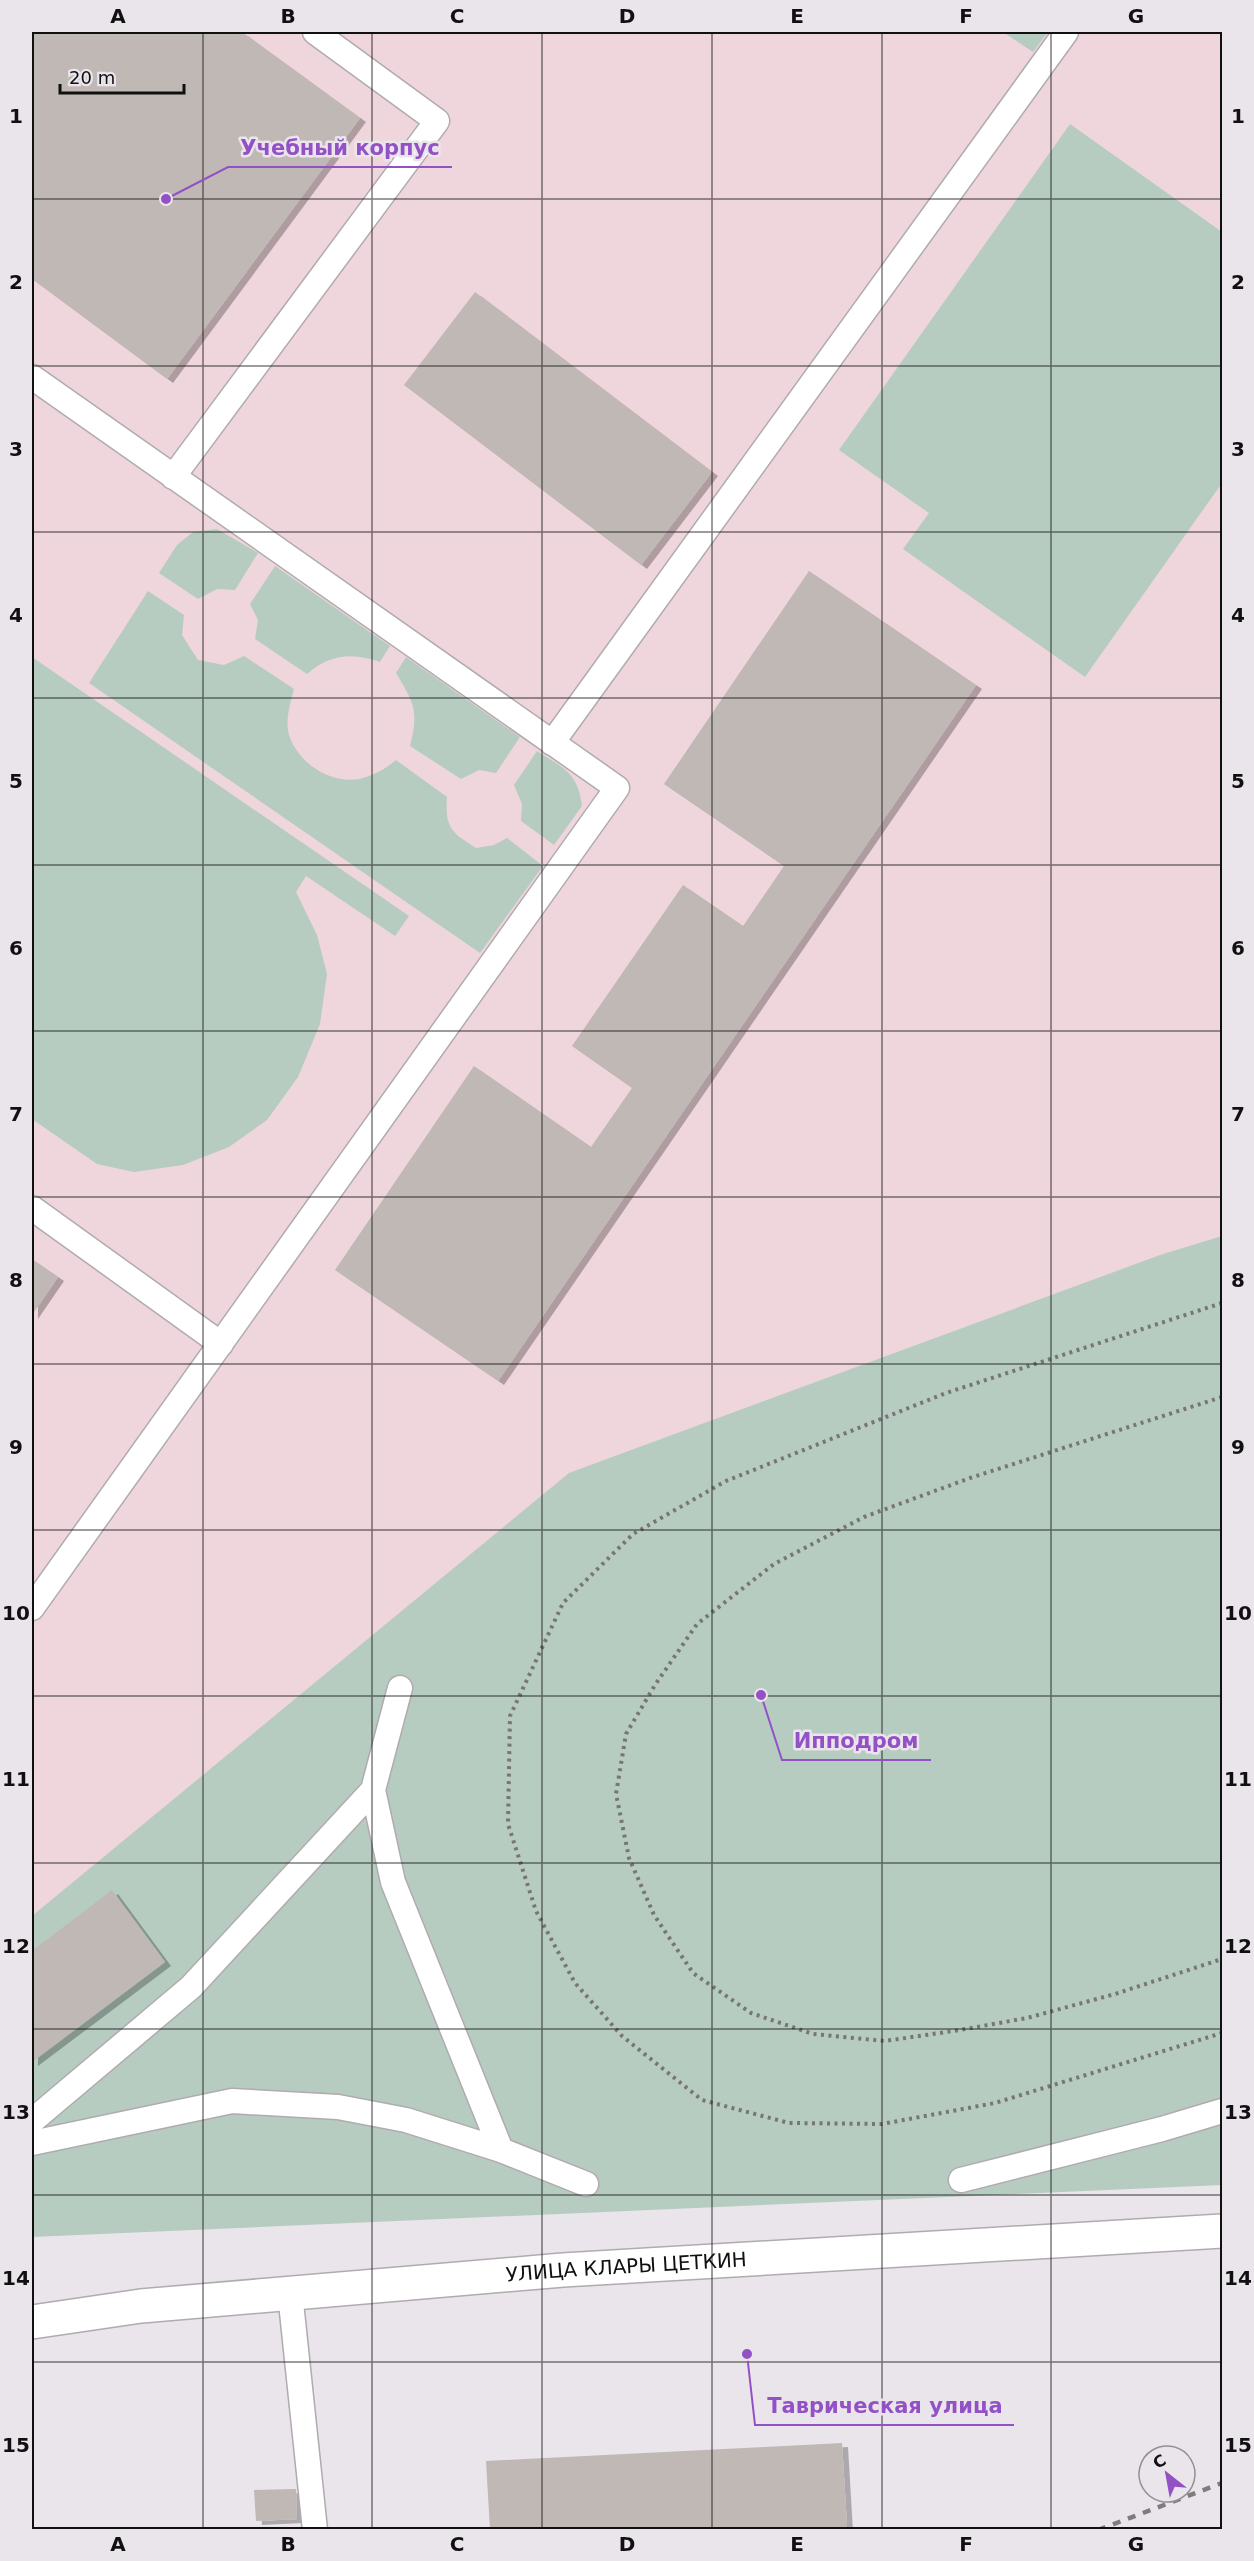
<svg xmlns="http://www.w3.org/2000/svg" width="1254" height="2561" viewBox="0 0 1254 2561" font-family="'DejaVu Sans',sans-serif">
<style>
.education{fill:#efd5dc}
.green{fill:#b6ccc1}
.building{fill:#bfb8b5;filter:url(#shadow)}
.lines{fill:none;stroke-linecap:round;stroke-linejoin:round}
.lane-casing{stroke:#b0abb0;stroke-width:27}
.secondary-casing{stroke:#b0abb0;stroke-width:36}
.path{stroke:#787578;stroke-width:4;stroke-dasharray:3 4.5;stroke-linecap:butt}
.lane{stroke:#fff;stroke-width:24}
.secondary{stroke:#fff;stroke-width:33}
.rail{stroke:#7f7c7f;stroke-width:4.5;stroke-dasharray:8 8;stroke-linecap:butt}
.grid{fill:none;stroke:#111011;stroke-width:1.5;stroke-opacity:0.55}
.labels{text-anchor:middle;stroke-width:5;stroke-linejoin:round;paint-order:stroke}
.street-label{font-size:20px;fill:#111011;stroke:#eae5ea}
.leader{fill:none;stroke:#9351c6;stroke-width:2}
.callout-dot{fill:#9351c6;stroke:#eae5ea;stroke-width:2}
.callout-label{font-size:21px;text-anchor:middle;font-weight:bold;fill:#9351c6;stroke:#eae5ea;stroke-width:5;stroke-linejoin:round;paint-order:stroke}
.neatline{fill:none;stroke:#111011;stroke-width:2}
.grid-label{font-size:20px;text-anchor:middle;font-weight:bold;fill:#111011}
</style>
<defs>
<filter id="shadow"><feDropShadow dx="6" dy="4" stdDeviation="0" flood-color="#0004"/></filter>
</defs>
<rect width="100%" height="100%" fill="#eae5ea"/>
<path class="education" d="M32 32H1222V1242L32 1916Z"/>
<path class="green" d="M1003 32H1048L1033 52Z
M1070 124 1222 232V483L1085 677 903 549 929 513 839 450Z
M217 529 258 553 235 590 217 589 198 599 159 573 177 545 193 532Z
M275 566 390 646 380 662C352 652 330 654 307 674L255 639 258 620 250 604Z
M148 591 184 615 182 635 198 660 224 665 244 656 294 689C290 704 285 720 289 735 298 763 330 784 359 779 373 776 385 769 396 760L447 797C445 828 451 832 476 848L494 845 507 838 543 866 480 953 89 683Z
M32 657 409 916 395 936 306 876 296 892 317 935 327 974 320 1024 298 1077 267 1120 229 1147 183 1165 134 1172 97 1164 32 1119Z
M406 657 520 737 496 773 479 770 461 779 410 746C419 710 414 703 396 673Z
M537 751C563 768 578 772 582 806L554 845 521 821 522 804 514 785Z
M1222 1236V2185L32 2237V1916L569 1473 1160 1255Z"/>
<path class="building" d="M32 32H242L360 118 167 379 32 279Z
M475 292 712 472 641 565 404 385Z
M809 571 976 685 498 1381 335 1270 474 1066 591 1147 632 1088 572 1046 683 885 743 926 784 866 664 784Z
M32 1259 58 1277 32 1315Z
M112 1890 165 1962 32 2062V1951Z
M842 2443 847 2527 796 2530H490L486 2461Z
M296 2489 297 2519 256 2521 254 2490Z"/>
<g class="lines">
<g class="lane-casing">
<path id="lane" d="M32 377 617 788 32 1608
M173 477 437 121 315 32
M552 743 1066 32
M32 1208 221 1344
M373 1790 393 1882 501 2150
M32 2121 191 1987 373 1790 400 1688
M32 2143 232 2101 338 2107 406 2120 501 2150 586 2184
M961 2180 1162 2129 1222 2111
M290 2293 315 2530"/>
</g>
<g class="secondary-casing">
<g id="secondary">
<path id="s1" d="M32 2322 141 2306 563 2270 1222 2231"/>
</g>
</g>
<path class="path" d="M1222 1303 946 1393 726 1481 633 1534 563 1603 510 1716 508 1824 536 1911 575 1983 622 2036 702 2100 789 2123 882 2124 995 2103 1222 2033
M1222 1397 970 1478 864 1517 774 1564 697 1624 655 1685 626 1734 616 1794 629 1858 654 1915 693 1973 751 2013 813 2034 885 2041 960 2030 1027 2018 1115 1994 1222 1959"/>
<use href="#lane" class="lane"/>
<use href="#secondary" class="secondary"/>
<path class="rail" d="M1098 2530 1222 2483"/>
</g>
<path class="grid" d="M203 32V2530M372 32V2530M542 32V2530M712 32V2530M882 32V2530M1051 32V2530M32 199H1222M32 366H1222M32 532H1222M32 698H1222M32 865H1222M32 1031H1222M32 1197H1222M32 1364H1222M32 1530H1222M32 1696H1222M32 1863H1222M32 2029H1222M32 2195H1222M32 2362H1222"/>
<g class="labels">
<g class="street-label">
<text dy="7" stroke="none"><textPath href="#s1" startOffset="597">УЛИЦА КЛАРЫ ЦЕТКИН</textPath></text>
</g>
</g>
<path class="leader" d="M166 199L228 167H452M761 1695L782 1760H931M747 2354L755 2425H1014"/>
<g class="callout-dot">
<circle cx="166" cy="199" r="6"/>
<circle cx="761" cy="1695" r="6"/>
<circle cx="747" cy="2354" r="6"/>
</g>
<g class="callout-label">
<text x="340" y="155">Учебный корпус</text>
<text x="856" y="1748">Ипподром</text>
<text x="885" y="2413">Таврическая улица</text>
</g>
<rect width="1254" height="2561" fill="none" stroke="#eae5ea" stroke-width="66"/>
<g transform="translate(1167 2474) rotate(329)"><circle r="28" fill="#eae5ea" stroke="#939093" stroke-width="1.5"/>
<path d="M0-4.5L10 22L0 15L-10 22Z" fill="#9351c6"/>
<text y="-9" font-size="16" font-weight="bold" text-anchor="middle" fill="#111011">С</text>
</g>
<path d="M60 84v9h124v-9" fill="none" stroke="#111011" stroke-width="3"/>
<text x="69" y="84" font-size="18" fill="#111011" stroke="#eae5ea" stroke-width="4.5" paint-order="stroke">20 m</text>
<rect x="33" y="33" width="1188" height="2495" class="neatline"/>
<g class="grid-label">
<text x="118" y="23">A</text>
<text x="288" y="23">B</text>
<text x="457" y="23">C</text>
<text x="627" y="23">D</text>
<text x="797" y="23">E</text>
<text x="966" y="23">F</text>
<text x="1136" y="23">G</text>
<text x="16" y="123">1</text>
<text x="1238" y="123">1</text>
<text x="16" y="289">2</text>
<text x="1238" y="289">2</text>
<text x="16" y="456">3</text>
<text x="1238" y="456">3</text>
<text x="16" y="622">4</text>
<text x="1238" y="622">4</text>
<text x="16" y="788">5</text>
<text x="1238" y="788">5</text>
<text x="16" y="955">6</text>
<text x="1238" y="955">6</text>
<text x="16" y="1121">7</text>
<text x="1238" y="1121">7</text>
<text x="16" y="1287">8</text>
<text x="1238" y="1287">8</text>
<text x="16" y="1454">9</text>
<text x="1238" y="1454">9</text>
<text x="16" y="1620">10</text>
<text x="1238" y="1620">10</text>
<text x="16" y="1786">11</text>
<text x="1238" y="1786">11</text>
<text x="16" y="1953">12</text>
<text x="1238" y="1953">12</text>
<text x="16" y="2119">13</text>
<text x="1238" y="2119">13</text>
<text x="16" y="2285">14</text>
<text x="1238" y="2285">14</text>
<text x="16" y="2452">15</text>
<text x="1238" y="2452">15</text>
<text x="118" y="2551">A</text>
<text x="288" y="2551">B</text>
<text x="457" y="2551">C</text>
<text x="627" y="2551">D</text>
<text x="797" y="2551">E</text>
<text x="966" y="2551">F</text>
<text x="1136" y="2551">G</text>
</g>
</svg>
